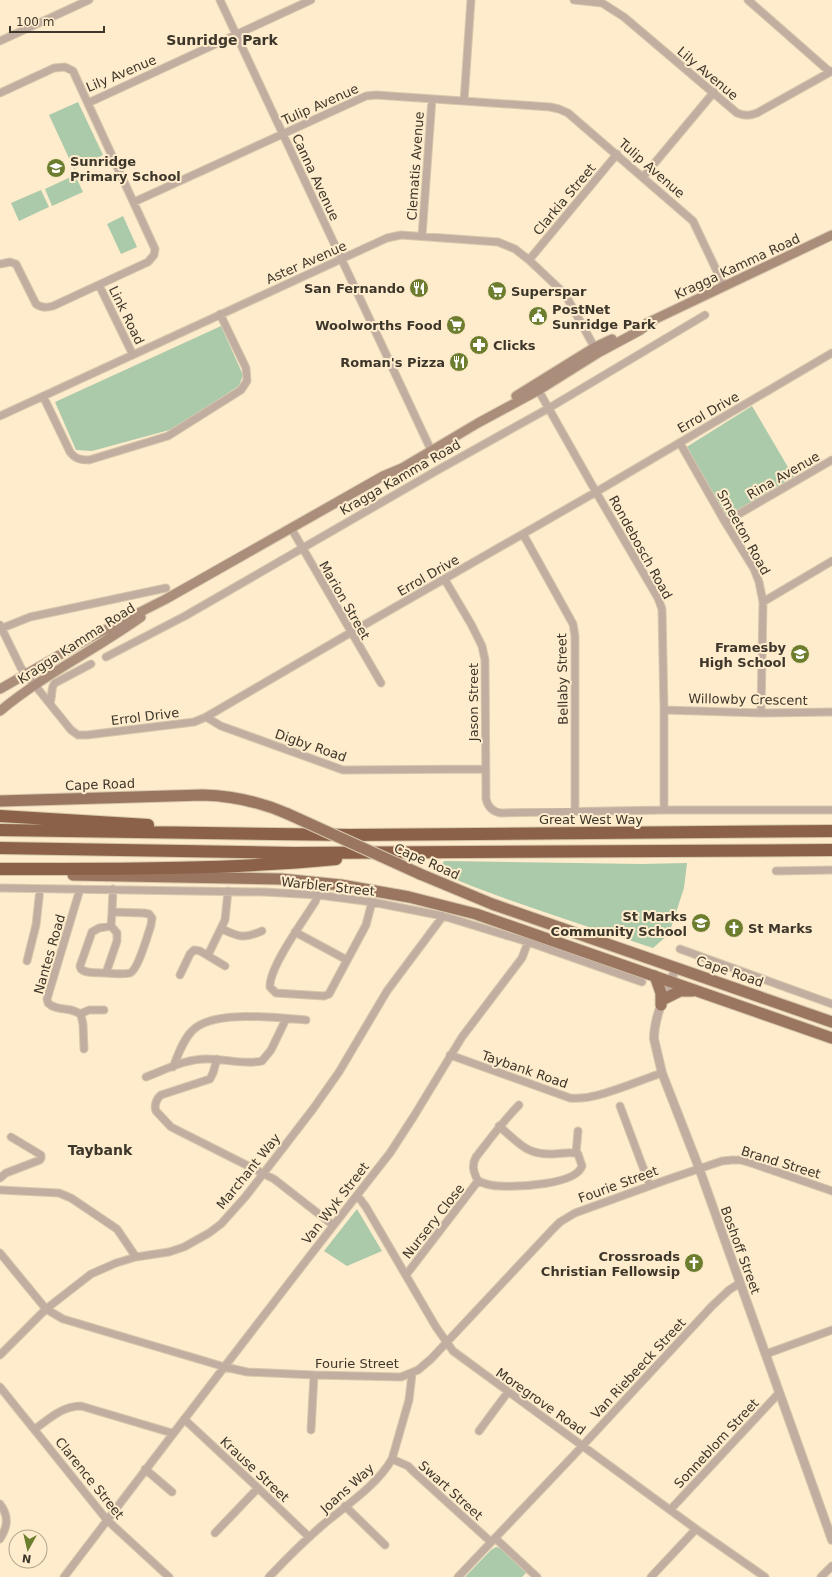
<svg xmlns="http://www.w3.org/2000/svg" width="832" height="1577" viewBox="0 0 832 1577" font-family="'DejaVu Sans',sans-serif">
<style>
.green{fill:#aacaaa}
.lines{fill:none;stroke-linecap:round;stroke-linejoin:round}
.minor-casing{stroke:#d7c8ac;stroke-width:9}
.tertiary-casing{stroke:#d7c8ac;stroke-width:10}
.secondary-casing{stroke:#d7c8ac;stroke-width:11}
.primary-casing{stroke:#d7c8ac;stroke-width:13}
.motorway-casing{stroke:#d7c8ac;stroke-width:14}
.minor{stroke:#c2ada1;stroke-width:7}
.tertiary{stroke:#c2ada1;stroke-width:8}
.secondary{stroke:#ab8d7b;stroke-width:9}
.primary{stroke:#9a7660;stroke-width:11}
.motorway{stroke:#8b6249;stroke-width:12}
.primary-bridge-casing{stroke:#d7c8ac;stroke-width:13;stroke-linecap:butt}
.primary-bridge{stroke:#9a7660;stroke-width:11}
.labels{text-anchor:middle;stroke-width:4;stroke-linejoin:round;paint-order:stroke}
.street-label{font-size:13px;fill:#3d362a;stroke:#feeccc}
.poi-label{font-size:13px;font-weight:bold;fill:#3d362a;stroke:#feeccc;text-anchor:end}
.neighbourhood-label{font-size:14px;font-weight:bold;fill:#3d362a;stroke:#feeccc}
</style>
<rect width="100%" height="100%" fill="#feeccc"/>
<path class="green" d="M78 102 103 155 74 169 49 115Z
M75 175 83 192 52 206 45 189Z
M41 190 49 207 19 221 11 203Z
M123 216 137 247 121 254 107 224Z
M221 326 243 375 239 386 173 429 92 451 76 450 55 402Z
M752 406 795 479 726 518 685 448Z
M444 861 641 864 687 863 684 888 669 934 653 948C581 924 507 902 438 872Z
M357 1209 382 1251 347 1266 324 1251Z
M496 1547 501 1548 527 1572 522 1577H465L491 1550Z"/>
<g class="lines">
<g class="minor-casing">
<path id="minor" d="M220 0 431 450
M574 0 602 3 624 17 737 113C745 116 749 116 757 113L832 71
M748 0 830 72
M0 41 89 0
M0 93 54 68 65 67 73 71 155 249 154 255 148 262 53 306C46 308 41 308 36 304L16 264 10 262 0 264
M464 101 471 0
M88 103 311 0
M643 177 714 92
M134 202 366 96 376 95 550 107 559 109 568 113 693 221 724 286
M422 236 432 99
M529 260 617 154
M99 285 133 355
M536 386 596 492 658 598 662 609 664 710V810
M43 396 70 452C75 459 81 460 89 460L168 436 241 390 247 381 246 368 220 314
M0 416 387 238 401 235 498 242 515 249 529 260 565 294 596 350
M680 443 725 522 754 569 759 582 763 602 761 713
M725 522 832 460
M291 528 381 683
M523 534 573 624 575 636V812
M445 580 471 624 482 646 485 660 486 799C488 807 493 812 501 813L664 810H832
M763 602 832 561
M0 625 21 668 71 730 78 735H87L194 722 206 717 350 633 596 492 832 353
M0 629 30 617 166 588
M106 657 185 616 436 471 549 408 705 315
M50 703C53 696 50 688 55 683L91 664
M664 710 761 713 832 712
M206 717 221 726 343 770 485 769
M776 871 832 870
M0 888 264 892 318 895 372 902 443 916 528 942 642 982
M80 889 47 999 48 1003C57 1012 72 1006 81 1015L83 1024 84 1049
M318 895 315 902C304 920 269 967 270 987L276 993 324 996 329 994 366 925 372 902
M112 912 113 889
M222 929C239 937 244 939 262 931
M295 932 347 960
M680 949 832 1004
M208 955 225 920 228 891
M27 961 36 925 40 889
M106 973 117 941V933L111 926 99 928 92 932 80 966 81 969C86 974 97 972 105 973 112 973 123 975 130 973 138 970 148 934 151 925L152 918 149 914 144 913 112 912 111 926
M180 975 190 954 194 950 200 951 225 966
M80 1014 89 1010H104
M450 1055 570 1098C595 1101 637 1081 662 1073
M217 1059 213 1073 210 1079 161 1095C156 1099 154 1106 156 1111L171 1127 274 1179 333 1225
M173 1067C178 1055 183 1040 192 1031 212 1009 278 1018 306 1020
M146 1077C167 1069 187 1058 209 1059 225 1059 247 1065 262 1061L271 1050 286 1019
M620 1106 650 1186
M499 1126C519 1143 526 1155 553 1154 562 1154 571 1151 578 1154L582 1166C576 1185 517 1187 500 1186 492 1186 485 1184 478 1181 474 1173 471 1166 476 1157 490 1139 503 1121 519 1105
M576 1153 578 1131
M0 1178 6 1173 40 1160 41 1158V1155L11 1137
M0 1190 59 1193 71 1198 117 1229 136 1257
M357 1195 366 1207 436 1327 453 1351 696 1529 765 1577
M0 1253 46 1309 63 1319 225 1367 247 1372 314 1375 401 1377 418 1370 431 1359 552 1230 560 1222 575 1213 666 1180 722 1161 732 1160H741L754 1164 832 1191
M406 1275 478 1181
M766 1354 832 1330
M0 1355 46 1309 91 1274 116 1263 136 1257 169 1252 184 1247 209 1233 221 1224 246 1196 313 1109 339 1072 387 991 443 916
M0 1387 107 1520 169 1577
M184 1419 258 1488 309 1537
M35 1429C49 1419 62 1406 81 1406L172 1433
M311 1430 314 1375
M479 1431 508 1392
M392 1459 408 1466 415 1473 491 1542
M145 1469 172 1492
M0 1504C9 1516 8 1526 0 1539
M345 1506 385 1545
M670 1510 779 1393
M215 1533 258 1488
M495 1538 537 1577
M64 1577C172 1435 280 1293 390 1153L414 1116 462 1037 522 958 528 942
M269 1577C287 1558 305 1540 325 1523 347 1505 378 1484 392 1459L409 1400 412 1374
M458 1577 573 1456 712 1306 729 1290 740 1283
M651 1577 696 1529
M821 1577 832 1566"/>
</g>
<g class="tertiary-casing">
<path id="tertiary" d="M676 967C668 990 654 1014 654 1039L662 1073 699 1168 832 1540"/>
</g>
<g class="secondary-casing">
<path id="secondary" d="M647 323 832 235
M516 396 595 347 612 339
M0 689 89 638 166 599 383 476 402 468 478 423 539 390 598 353 639 331 653 321
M0 711C43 675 95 650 141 617"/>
</g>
<g class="primary-casing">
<path id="primary" d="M0 801 203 795C233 796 261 802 288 814
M420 874 492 904 832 1022
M73 875 281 879 341 885 409 897 476 914 832 1038
M655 976 661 993V1005
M664 999 680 991H692"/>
</g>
<g class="motorway-casing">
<path id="motorway" d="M0 816 148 825
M0 830 350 835 832 831
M0 848 294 853 832 850
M0 869C112 869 224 870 336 859"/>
</g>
<use href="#minor" class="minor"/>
<use href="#tertiary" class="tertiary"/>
<use href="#secondary" class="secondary"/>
<use href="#primary" class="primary"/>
<use href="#motorway" class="motorway"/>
<g class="primary-bridge-casing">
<path id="primary-bridge" d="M288 814 420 874"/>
</g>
<use href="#primary-bridge" class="primary-bridge"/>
</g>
<defs>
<g id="school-disc" transform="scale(1)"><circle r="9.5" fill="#6c7e2e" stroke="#feeccc"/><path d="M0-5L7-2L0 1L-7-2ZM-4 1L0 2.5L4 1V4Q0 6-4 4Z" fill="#fff"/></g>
<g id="restaurant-disc" transform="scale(1)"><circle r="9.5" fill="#6c7e2e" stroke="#feeccc"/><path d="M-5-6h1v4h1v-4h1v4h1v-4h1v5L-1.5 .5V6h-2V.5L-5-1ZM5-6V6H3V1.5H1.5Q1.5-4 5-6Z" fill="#fff"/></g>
<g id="supermarket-disc" transform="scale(1)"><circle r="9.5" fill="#6c7e2e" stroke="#feeccc"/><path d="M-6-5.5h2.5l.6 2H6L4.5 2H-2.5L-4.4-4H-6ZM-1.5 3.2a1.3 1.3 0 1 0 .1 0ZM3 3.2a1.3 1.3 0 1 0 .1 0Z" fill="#fff"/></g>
<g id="civic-disc" transform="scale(1)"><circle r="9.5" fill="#6c7e2e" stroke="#feeccc"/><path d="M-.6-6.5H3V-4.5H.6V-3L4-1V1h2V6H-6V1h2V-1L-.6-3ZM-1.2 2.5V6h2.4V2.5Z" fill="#fff"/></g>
<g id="pharmacy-disc" transform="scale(1)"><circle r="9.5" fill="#6c7e2e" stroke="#feeccc"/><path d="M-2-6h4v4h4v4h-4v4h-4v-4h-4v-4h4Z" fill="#fff"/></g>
<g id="church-disc" transform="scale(1)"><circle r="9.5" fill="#6c7e2e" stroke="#feeccc"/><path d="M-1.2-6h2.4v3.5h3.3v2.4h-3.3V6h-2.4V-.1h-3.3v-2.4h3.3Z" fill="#fff"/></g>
</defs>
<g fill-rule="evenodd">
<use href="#school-disc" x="56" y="168"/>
<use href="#restaurant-disc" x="419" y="288"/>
<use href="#supermarket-disc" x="497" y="291"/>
<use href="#civic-disc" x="538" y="316"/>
<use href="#supermarket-disc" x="456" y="325"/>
<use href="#pharmacy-disc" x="479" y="345"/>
<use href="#restaurant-disc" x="459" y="362"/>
<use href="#school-disc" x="800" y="654"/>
<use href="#school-disc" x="701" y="923"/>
<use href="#church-disc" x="734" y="928"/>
<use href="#church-disc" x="694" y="1263"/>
</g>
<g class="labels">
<g class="street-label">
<text transform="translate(121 73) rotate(-23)" y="5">Lily Avenue</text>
<text transform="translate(708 73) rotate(40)" y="5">Lily Avenue</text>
<text transform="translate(320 104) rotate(-24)" y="5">Tulip Avenue</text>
<text transform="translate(415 166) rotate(-86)" y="5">Clematis Avenue</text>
<text transform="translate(652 168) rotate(41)" y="5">Tulip Avenue</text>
<text transform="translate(316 177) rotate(65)" y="5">Canna Avenue</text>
<text transform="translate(564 199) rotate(-50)" y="5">Clarkia Street</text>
<text transform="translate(306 262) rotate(-24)" y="5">Aster Avenue</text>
<text transform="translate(737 266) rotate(-25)" y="5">Kragga Kamma Road</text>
<text transform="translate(127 315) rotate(64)" y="5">Link Road</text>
<text transform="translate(708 412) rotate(-30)" y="5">Errol Drive</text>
<text transform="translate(783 475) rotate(-30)" y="5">Rina Avenue</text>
<text transform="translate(400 477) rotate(-30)" y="5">Kragga Kamma Road</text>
<text transform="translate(744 532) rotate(61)" y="5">Smeeton Road</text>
<text transform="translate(641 547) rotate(61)" y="5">Rondebosch Road</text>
<text transform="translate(428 575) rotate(-30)" y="5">Errol Drive</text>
<text transform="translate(345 600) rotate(60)" y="5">Marion Street</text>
<text transform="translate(76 643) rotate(-33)" y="5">Kragga Kamma Road</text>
<text transform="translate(562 679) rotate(-91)" y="5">Bellaby Street</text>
<text transform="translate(748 699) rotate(1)" y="5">Willowby Crescent</text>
<text transform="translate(473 702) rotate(-90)" y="5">Jason Street</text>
<text transform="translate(145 716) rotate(-7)" y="5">Errol Drive</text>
<text transform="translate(311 745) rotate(19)" y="5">Digby Road</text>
<text transform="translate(100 784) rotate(-2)" y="5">Cape Road</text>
<text x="591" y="824">Great West Way</text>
<text transform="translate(427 861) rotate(24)" y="5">Cape Road</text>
<text transform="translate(328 886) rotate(6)" y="5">Warbler Street</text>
<text transform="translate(49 954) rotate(-74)" y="5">Nantes Road</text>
<text transform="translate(730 971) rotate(19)" y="5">Cape Road</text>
<text transform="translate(525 1069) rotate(19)" y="5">Taybank Road</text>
<text transform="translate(781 1162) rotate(17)" y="5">Brand Street</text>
<text transform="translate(248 1171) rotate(-51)" y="5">Marchant Way</text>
<text transform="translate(618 1184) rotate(-20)" y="5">Fourie Street</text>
<text transform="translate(335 1203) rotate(-52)" y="5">Van Wyk Street</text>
<text transform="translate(433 1221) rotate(-52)" y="5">Nursery Close</text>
<text transform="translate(741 1250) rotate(70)" y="5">Boshoff Street</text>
<text x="357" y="1368">Fourie Street</text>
<text transform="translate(638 1368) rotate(-47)" y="5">Van Riebeeck Street</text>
<text transform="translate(541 1401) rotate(35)" y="5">Moregrove Road</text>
<text transform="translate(716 1443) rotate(-47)" y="5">Sonneblom Street</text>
<text transform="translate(255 1469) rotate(43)" y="5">Krause Street</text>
<text transform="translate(90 1478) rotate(51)" y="5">Clarence Street</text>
<text transform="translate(347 1488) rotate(-42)" y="5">Joans Way</text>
<text transform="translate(451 1490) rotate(42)" y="5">Swart Street</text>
</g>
<g class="poi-label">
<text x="70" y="166" text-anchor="start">Sunridge<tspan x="70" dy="15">Primary School</tspan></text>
<text x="405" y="293">San Fernando</text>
<text x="511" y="296" text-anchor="start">Superspar</text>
<text x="552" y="314" text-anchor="start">PostNet<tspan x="552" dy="15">Sunridge Park</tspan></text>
<text x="442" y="330">Woolworths Food</text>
<text x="493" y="350" text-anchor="start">Clicks</text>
<text x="445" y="367">Roman's Pizza</text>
<text x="786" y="652">Framesby<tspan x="786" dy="15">High School</tspan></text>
<text x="687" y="921">St Marks<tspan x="687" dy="15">Community School</tspan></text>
<text x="748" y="933" text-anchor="start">St Marks</text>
<text x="680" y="1261">Crossroads<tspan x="680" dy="15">Christian Fellowsip</tspan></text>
</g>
<g class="neighbourhood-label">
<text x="222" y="45">Sunridge Park</text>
<text x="100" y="1155">Taybank</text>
</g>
</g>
<g transform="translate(28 1549) rotate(188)"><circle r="19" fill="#feeccc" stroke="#b1a38b"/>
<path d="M0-3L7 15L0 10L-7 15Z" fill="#6c7e2e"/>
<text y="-6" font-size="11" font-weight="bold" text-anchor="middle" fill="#3d362a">N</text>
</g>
<path d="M10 26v6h94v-6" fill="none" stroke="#3d362a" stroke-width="2"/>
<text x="16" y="26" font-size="12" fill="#3d362a" stroke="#feeccc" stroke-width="3" paint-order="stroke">100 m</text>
</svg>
